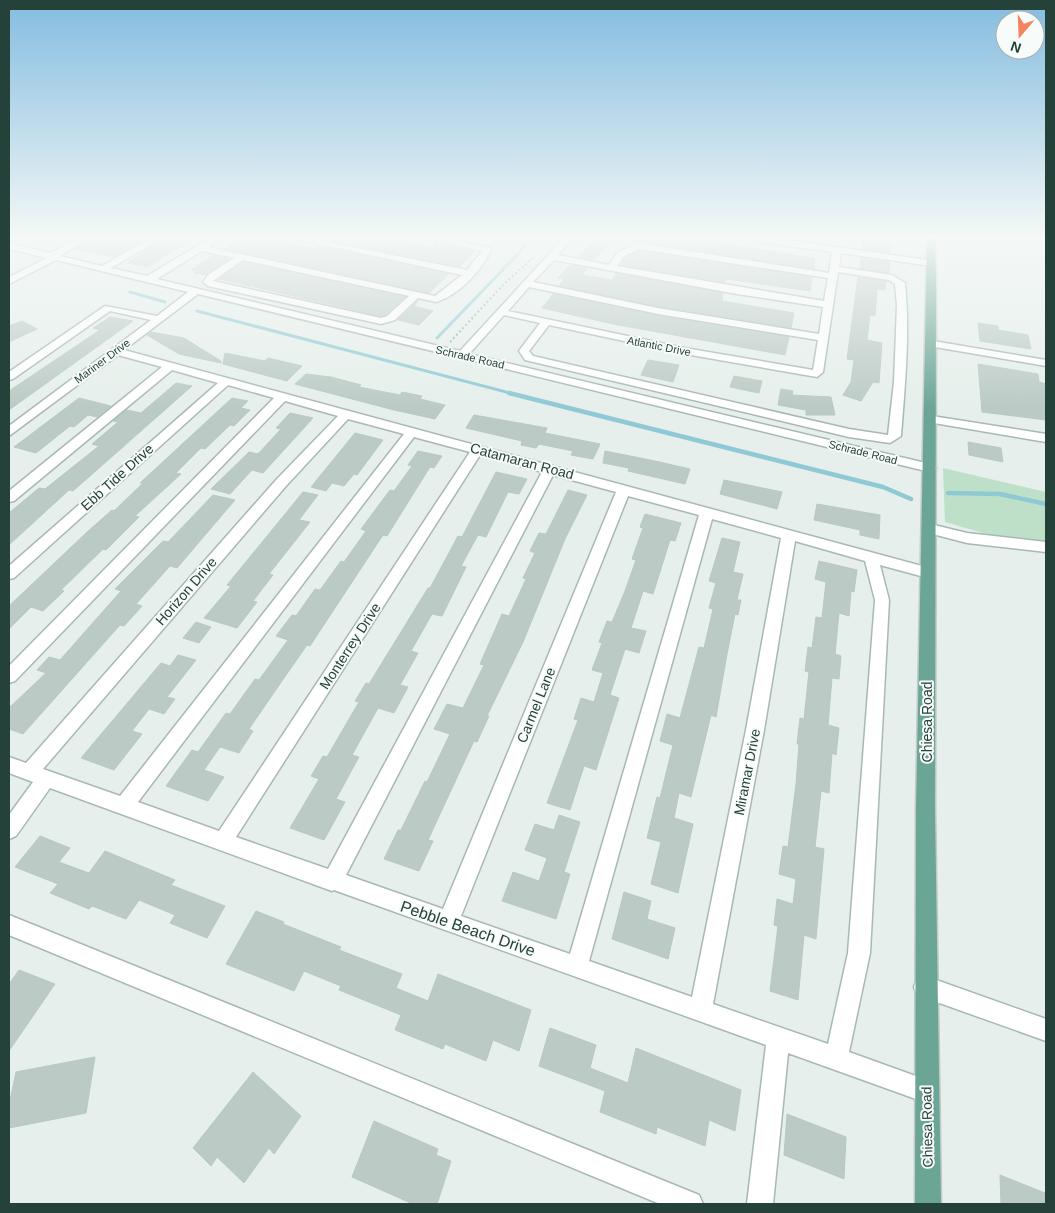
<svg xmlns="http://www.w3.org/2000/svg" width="1055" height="1213" viewBox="0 0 1055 1213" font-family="Helvetica,sans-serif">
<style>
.green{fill:#bfe0c8}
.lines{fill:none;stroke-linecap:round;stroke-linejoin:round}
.stream-far1{stroke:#8ec9d4;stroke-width:3}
.stream{stroke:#8ec9d4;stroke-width:4.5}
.building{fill:#bbcac4;stroke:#b8c9c2}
.minor-casing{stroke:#a8b8b2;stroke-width:3}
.major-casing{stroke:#c2cac8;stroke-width:3}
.path{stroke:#86b3a5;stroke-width:2;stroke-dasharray:2 2.5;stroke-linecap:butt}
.minor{fill:#fff;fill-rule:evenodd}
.major{fill:#6aa596;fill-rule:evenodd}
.labels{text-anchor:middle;stroke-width:4;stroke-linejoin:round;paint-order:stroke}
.far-street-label{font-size:11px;fill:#24423a;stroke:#f7fbf9}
.street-label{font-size:14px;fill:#24423a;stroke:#f7fbf9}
.near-street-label{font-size:16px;fill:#24423a;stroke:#f7fbf9}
</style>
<rect width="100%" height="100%" fill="#e6efeb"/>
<path class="green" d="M943 468 1046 492V543L1000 538 945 522Z"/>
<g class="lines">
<path class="stream-far1" d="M130 292 165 302
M197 311 514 394
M437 338 520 252 529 239"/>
<path class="stream" d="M509 393 883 487 911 499
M948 493 1000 494 1046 504"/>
</g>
<path class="building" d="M90 239H146L115 257 74 249Z
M162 239H192L148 267 127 263Z
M239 239H265L313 248 317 246 449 274 429 293 224 249Z
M388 239 434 248V241L475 251 460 267 325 240Z
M596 239H613L594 260 578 257Z
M636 239H693L815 258 814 269 638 241 634 243Z
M863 239H891L890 253 862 249Z
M639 251 812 277 810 291 726 279 725 282 621 265 625 257Z
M214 255 229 259 205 275 194 273 197 271 191 270Z
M861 258 890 262 889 273 860 268Z
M243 262 405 297 386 314 381 316 219 279Z
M570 265 587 268 582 275 612 280 616 273 723 293 722 301 794 313 791 328 658 306 559 286 564 279 558 278Z
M858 277 886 281 885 290 877 289 875 316 870 315 867 340 882 343 879 383 873 382 861 401 843 395 851 382 854 360 847 359Z
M553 294 658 316 789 337 785 355 613 324 542 308Z
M419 300 414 306 433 311 419 325 398 320Z
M110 317 133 321 9 410V391L100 330 93 328Z
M22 321 37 329 9 342V326Z
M978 323 998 326V330L1028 335 1031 349 980 341Z
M151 332 184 338 221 361V363L179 354 147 335Z
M225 353 265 361 268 358 302 366 287 381 223 364Z
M648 360 679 365 673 382 641 375Z
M978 364 1038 374 1039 382 1046 384V420L982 412Z
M306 374 331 377 361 385 359 387 400 395 402 392 422 396 420 399 445 405 435 419 394 410 295 384Z
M734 376 762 381 759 393 730 387Z
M176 383 192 386 73 491 69 490 9 545V513L39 488 45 489 99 446 92 444 118 422 113 421 127 410 141 413Z
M781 389 793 391 792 395 831 397 835 415H806V410L778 405Z
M79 398 111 406 97 417 88 415 74 427 70 426 36 453 14 447Z
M232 398 248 401 241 408 250 410 234 426 230 425 205 449 201 448 176 473 181 474 135 516 139 517 106 550 103 549 61 590 64 591 43 611 31 607 9 629V606L86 533 112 510 114 511 143 483H140Z
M290 413 313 418 263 473 252 470 230 494 211 489 249 452 258 454 281 429 276 428Z
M474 415 547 428 545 433 600 444 593 459 571 455 573 451 539 444 536 448 521 445 522 441 466 428Z
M355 433 383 440 357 475 354 474 344 486 332 483 326 491 311 487Z
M968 442 1001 448 1003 462 969 455Z
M418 451 442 456 434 468 430 467 387 536 383 535 310 646 307 645 284 678 249 729 253 731 239 753 220 747 204 770 224 777 208 801 166 786 192 750 198 752 226 713 230 714 255 679 259 680 288 640 276 636 292 615 296 616 315 589 320 590 341 561 344 562 366 531 361 529 390 490 394 491 412 466 408 465Z
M605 451 655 461 690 469 685 484 628 471 629 468 603 463Z
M496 472 527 479 519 494 508 492 486 537 478 535 461 566 466 567 442 616 432 614 411 651 418 653 400 685 408 687 394 713 378 708 352 755 359 757 336 799 345 802 324 840 290 828 319 779 311 776 323 756 327 757 359 702 355 701 366 683 369 684 428 588H430L458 536 462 537Z
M724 480 782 492 777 509 720 494Z
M568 490 587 495 565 539 523 642 487 716H489L477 742 474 741 460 771 428 840 433 841 419 871 384 859 398 830H401L425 781 427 782 450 734 434 729 447 704 463 708 484 665 480 664 502 614 509 616 526 579 523 578 535 553 530 551 539 533 546 534Z
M303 492 318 495 299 520 310 522 269 574 273 575 253 601 257 602 237 628 204 618 231 586 227 585Z
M213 495 235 500 177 568 170 566 136 604 142 606 124 626 120 625 23 734 9 729V708L46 673 37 670 49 657 60 660 121 591 115 589 163 541 168 542Z
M817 504 880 515 879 539 860 535V530L814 520Z
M645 514 681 523 675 541 670 540 653 594 643 591 631 628 646 631 639 653 625 649 610 695 619 698 596 770 584 766 570 810 547 803 578 720 574 719 581 698 594 702 603 673 592 670 602 643 599 642 607 621 612 622 625 591 636 560 632 559 643 528 640 527Z
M722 538 740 542 733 572 743 574 737 600H741L738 615 735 614 727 654 716 717 711 715 691 797 679 793 674 818 693 824 678 893 651 884 661 842 647 838 657 797 660 798 673 745 660 741 667 714 680 718 699 647 704 648 713 609 709 608 716 583 709 581Z
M819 561 857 570 854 592 851 591 849 616 839 613 835 654 841 656 839 679 832 678 828 725 839 728 836 755 832 753 829 793 821 791 815 847 824 849 816 939 804 935 798 1000 770 991 778 926 774 925 777 899 793 904 796 879 779 874 783 846 788 847 796 784 799 744H797L800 718 804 719 809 672 805 671 808 647 812 648 816 617 822 618 826 582 815 579Z
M196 622 211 627 199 643 183 638Z
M178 655 196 660 167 697 175 699 164 714 149 709 132 731 142 734 114 770 81 758 161 663 170 666Z
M559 815 580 822 564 872 570 874 556 919 502 901 513 872 539 881 547 858 525 850 535 824 554 830Z
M40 836 70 848 59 862 89 873 105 851 175 880 171 885 225 906 207 938 170 923 175 915 139 900 126 919 92 906 89 909 50 893 58 884 15 867Z
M624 892 651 901 647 919 675 928 668 959 612 939Z
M256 911 284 922 283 924 341 947 339 950 402 974 396 988 428 1001 438 974 531 1010 519 1051 493 1040 486 1061 445 1044 443 1049 395 1030 401 1015 339 990 341 986 304 971 294 991 226 964Z
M19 970 55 984 9 1051V984Z
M550 1028 596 1045 590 1068 628 1083 636 1048 741 1090 735 1131 709 1120 705 1146 657 1127 656 1134 600 1112 605 1091 539 1066Z
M95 1057 86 1113 9 1128V1105L16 1072Z
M253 1072 301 1116 274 1154 269 1148 244 1183 217 1157 211 1166 193 1148Z
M787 1114 846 1137 844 1179 784 1155Z
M374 1121 438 1149 436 1155 451 1161 437 1204H413L352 1177Z
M1000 1175 1045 1193 1046 1204H1001Z"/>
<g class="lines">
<g class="minor-casing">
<path id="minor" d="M78 239H88L60 256 102 266 150 239H160L111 268 147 276 209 239H219L208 247 435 296 462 275 296 239H313L467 270 482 251 433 239H449L490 248 491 250C482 270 458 296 436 302L418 298 395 320 381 324 208 286 203 282 208 275 234 258 202 251 157 279 460 351 563 239H572L558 255 609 265 618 252 638 243 829 273 832 252 761 242 757 239H779L934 261V265L931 266 841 253 839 267 892 275 905 283C910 334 905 385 901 436L890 443 849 437 525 360 519 351 540 323 504 315 469 354 934 465 936 468 930 472 198 294 124 350 933 569 935 573 933 577 928 578 880 565 889 600 870 953 849 1052 935 1083 939 1091 935 1099 927 1103 788 1053 773 1204H747L766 1045 334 890 332 891 50 788 16 836 9 839V815L33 782 9 773V757L26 763 276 480 338 416 285 401 15 681 9 683V666L274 398 228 385 14 578 9 579V566L218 383 172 370 14 501 9 502V491L162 367 118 355 9 436V426L151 320 110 311 13 379 9 380V372L105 306 157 316 188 292 56 260 9 284V277L47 258 9 249V243L50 253ZM639 249 828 278 824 301 617 266 624 256ZM243 260 409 296 387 316 381 318 213 281ZM554 260 737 294 823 307 819 334 658 308 533 282ZM838 272 889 280 895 284 897 305 894 382 888 435 849 429 533 356 529 351 549 325 685 354 817 377 823 372ZM529 287 658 314 818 340 813 370 685 348 508 311ZM348 419 404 434 120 796 43 769 286 486ZM414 437 470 452 219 831 138 802ZM480 455 542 472 328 869 236 837ZM553 475 616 492 443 909 346 875ZM628 496 699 515 570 954 461 916ZM712 519 781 538 746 730 692 997 589 961ZM795 541 865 561 875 600 848 953 828 1044 713 1004 764 730Z
M933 341 1046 360V366L929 346 928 344Z
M932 416 1046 434V442L928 422V418Z
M930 524 967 533 1046 542V552L967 543 925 532 923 529Z
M9 915 699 1195 703 1204H660L9 935Z
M925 976 1046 1019V1041L917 995 914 987 917 979Z"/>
</g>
<g class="major-casing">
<path id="major" d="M927 239H935L936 281 935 810 941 1204H915L916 810Z"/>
</g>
<path class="path" d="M450 342 505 283 535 256"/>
<use href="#minor" class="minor"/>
<use href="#major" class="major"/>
</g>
<linearGradient id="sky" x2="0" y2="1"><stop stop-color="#84bce0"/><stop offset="0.58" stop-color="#f4f8f6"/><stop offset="1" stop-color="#f4f8f6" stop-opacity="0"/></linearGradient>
<rect width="1055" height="409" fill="url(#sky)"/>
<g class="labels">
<g class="far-street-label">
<text transform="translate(659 346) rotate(11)" y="4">Atlantic Drive</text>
<text transform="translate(470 357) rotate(13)" y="4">Schrade Road</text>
<text transform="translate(102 361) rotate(-37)" y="4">Mariner Drive</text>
<text transform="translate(863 452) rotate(14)" y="4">Schrade Road</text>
</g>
<g class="street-label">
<text transform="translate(522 461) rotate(15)" y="5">Catamaran Road</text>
<text transform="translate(117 477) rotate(-42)" y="5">Ebb Tide Drive</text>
<text transform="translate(186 591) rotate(-49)" y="5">Horizon Drive</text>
<text transform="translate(350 646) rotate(-57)" y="5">Monterrey Drive</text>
<text transform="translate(536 705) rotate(-68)" y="5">Carmel Lane</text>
<text transform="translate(927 722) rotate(-90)" y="5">Chiesa Road</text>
<text transform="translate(747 772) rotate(-79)" y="5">Miramar Drive</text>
<text transform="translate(927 1127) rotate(-91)" y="5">Chiesa Road</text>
</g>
<g class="near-street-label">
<text transform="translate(468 928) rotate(19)" y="6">Pebble Beach Drive</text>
</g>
</g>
<rect width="1055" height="1213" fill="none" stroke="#24423a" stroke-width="20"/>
<g transform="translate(1020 35) rotate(199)"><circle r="24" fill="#f7fbf9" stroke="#a3b1ad"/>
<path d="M0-4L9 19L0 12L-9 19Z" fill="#f4845f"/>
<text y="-8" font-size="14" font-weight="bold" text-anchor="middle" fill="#24423a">N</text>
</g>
</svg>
